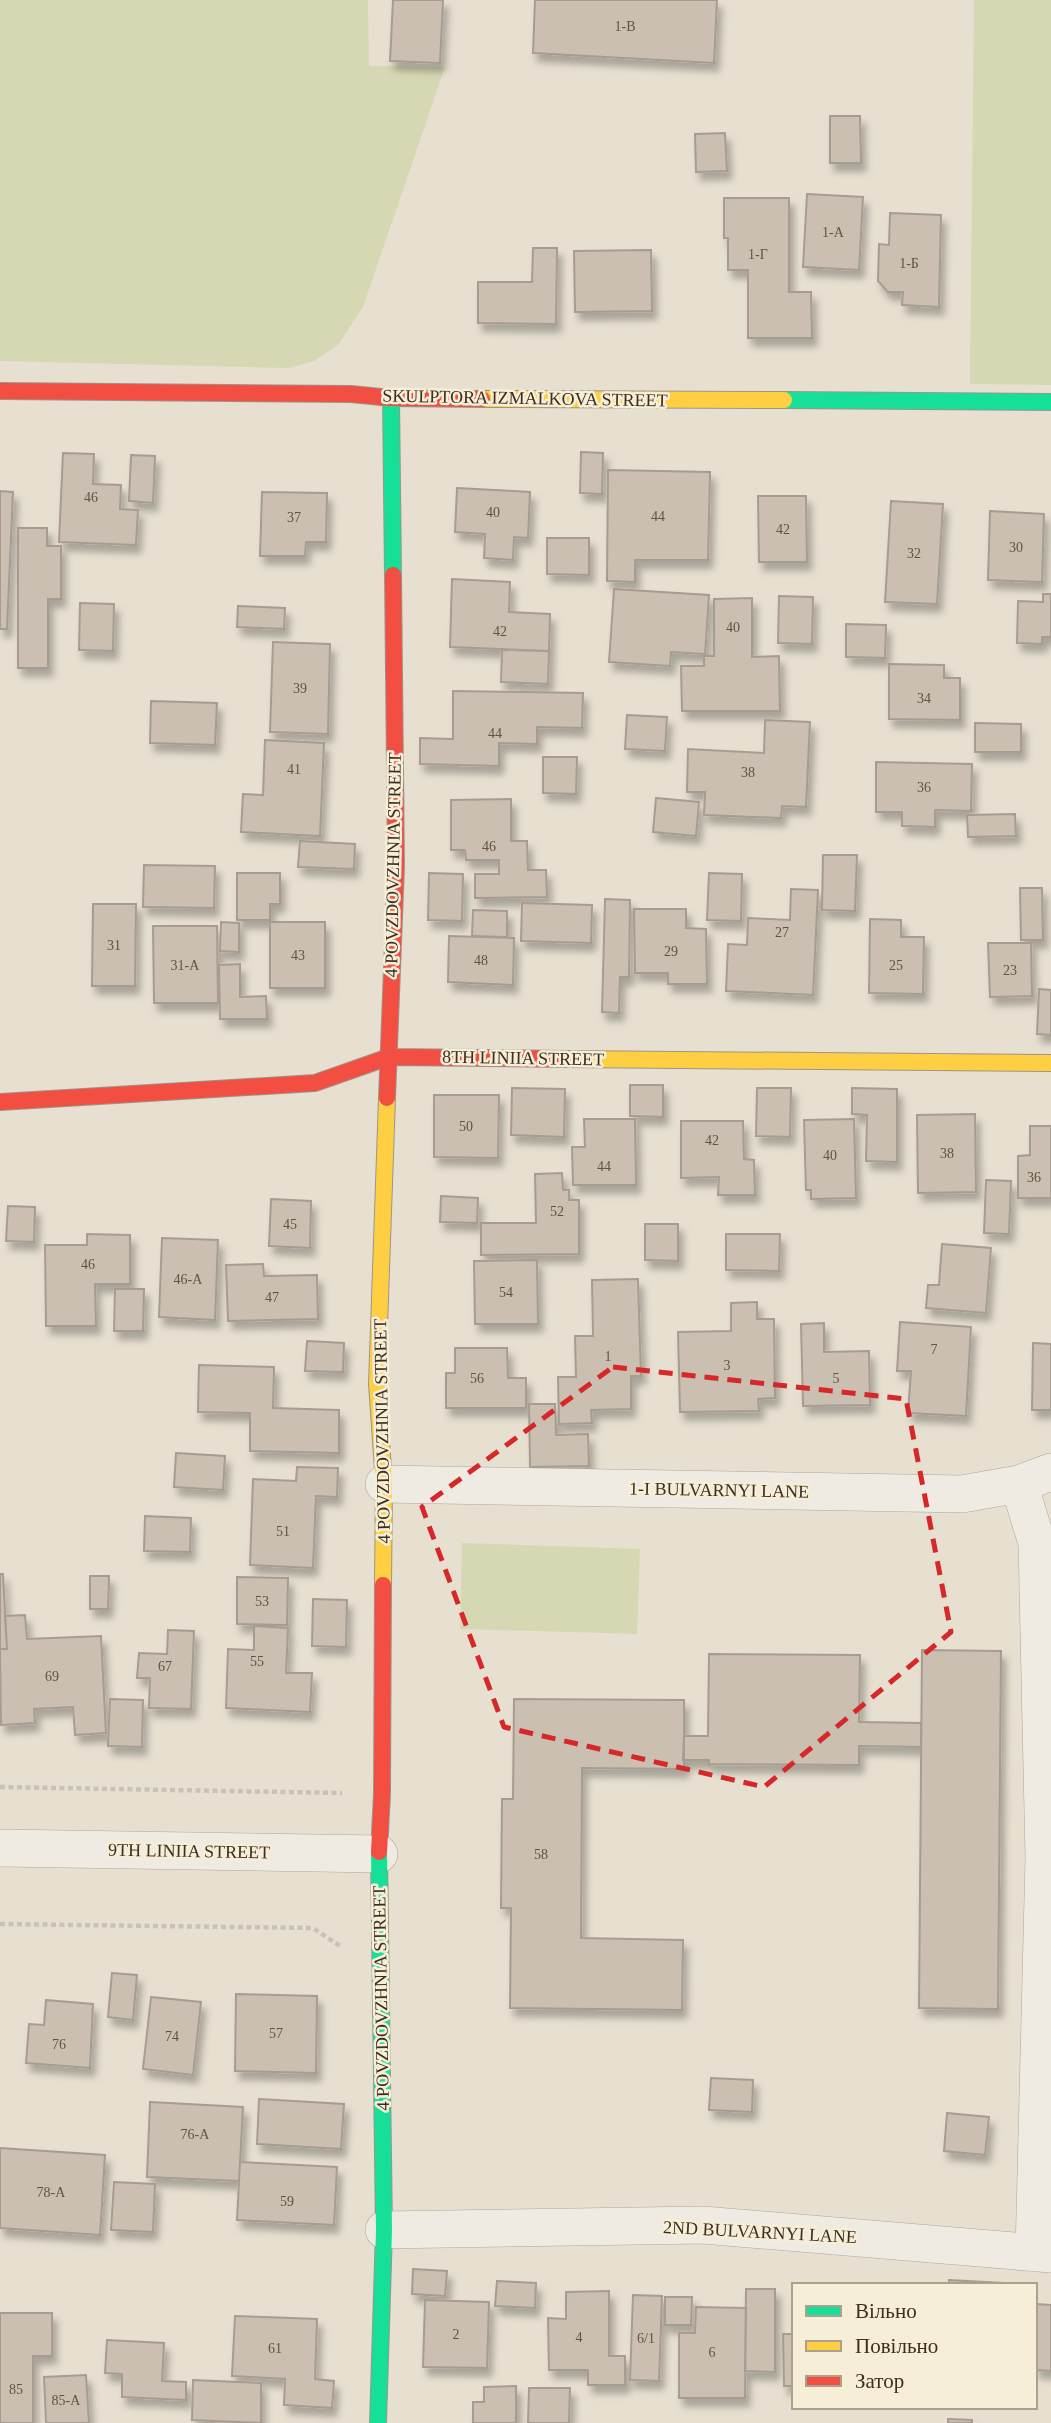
<svg xmlns="http://www.w3.org/2000/svg" width="1051" height="2423" viewBox="0 0 1051 2423" font-family="Georgia,serif">
<style>
.green{fill:#d6d7b3}
.building{fill:#cbbfb2;stroke:#a89c90;stroke-width:2;filter:url(#shadow)}
.lines{fill:none;stroke-linecap:round;stroke-linejoin:round}
.street-casing{stroke:#ada599;stroke-width:38}
.fast-casing{stroke:#9c958a;stroke-width:18}
.slow-casing{stroke:#9c958a;stroke-width:18}
.jam-casing{stroke:#9c958a;stroke-width:18}
.path{stroke:#c8c2b9;stroke-width:4.5;stroke-dasharray:5 3.5;stroke-linecap:butt}
.street{stroke:#efebe3;stroke-width:37}
.fast{stroke:#16e098;stroke-width:16}
.slow{stroke:#ffcf43;stroke-width:16}
.jam{stroke:#f24e42;stroke-width:16}
.marked{fill:none;stroke:#d62828;stroke-width:5;stroke-dasharray:14 9;stroke-linejoin:round}
.labels{text-anchor:middle;stroke-width:5;stroke-linejoin:round;paint-order:stroke}
.number-label{font-size:14px;fill:#605244}
.street-label{font-size:18px;fill:#3d2e20;stroke:#f7eed8}
</style>
<defs>
<filter id="shadow"><feDropShadow dx="4.5" dy="8" stdDeviation="3.5" flood-color="#0004"/></filter>
</defs>
<rect width="100%" height="100%" fill="#e7e0d1"/>
<path class="green" d="M0 0H368L369 66 445 67 363 307 338 345 314 361 289 368 0 361Z
M974 0H1051V385L970 384Z
M462 1543 640 1549 637 1634 460 1629Z"/>
<path class="building" d="M393 0H443L440 63 390 61Z
M535 0H717L714 63 533 53Z
M830 116H860L861 163H830Z
M725 133 727 171 696 172 695 134Z
M807 194 863 197 859 270 803 267Z
M724 198H789V292H811L812 338H748V270H728V238H724Z
M890 213 941 215 939 307 902 305 903 292H888L878 281 879 244 889 245Z
M533 248H557L556 324 478 323V282H532Z
M651 250 652 311 575 312 574 251Z
M581 452 603 453 602 494 580 493Z
M63 453 94 454 93 484 121 485 120 509 138 510 136 545 59 542Z
M131 455 155 456 153 503 129 501Z
M608 470 710 472 708 560H635V582L607 581Z
M457 488 530 492 528 538 514 537 513 560 484 558 485 534 455 532Z
M0 491 13 492 7 629H0Z
M262 492 327 493 326 542H306L305 556H260Z
M758 496H806L807 562H759Z
M891 501 943 504 937 604 885 602Z
M990 511 1044 514 1042 582 988 580Z
M18 528H47V546H61V599H48V668H18Z
M547 538H589V575L547 574Z
M452 579 510 582 509 612 550 614 549 651 450 647Z
M614 589 709 595 705 654 671 652 670 666 609 662Z
M1043 594H1051V637H1042V644L1017 643 1018 601 1043 602Z
M779 596 813 597 812 644 778 643Z
M752 598V657L779 656 780 711H682L681 666H704V656H714V599Z
M80 603 114 604 113 651 79 650Z
M238 606 285 608 284 629 237 627Z
M846 624 886 625 885 658 846 657Z
M273 642 330 644 328 734 270 732Z
M502 650 549 651 548 684 501 682Z
M889 664 944 665V678H960V720L889 719Z
M453 691 583 693 582 728 537 727V744L499 743V766L420 764V738L453 739Z
M151 701 217 703 215 745 150 743Z
M627 715 667 717 665 751 625 749Z
M765 720 810 722 806 807 782 806 781 818 704 815 705 792H687L688 749 764 753Z
M975 723 1021 724V752H975Z
M265 740 324 743 320 836 241 832 243 794 263 795Z
M543 757H577L576 794 543 793Z
M876 762 972 764 971 811 935 810V827L902 826V812H876Z
M656 798 699 802 696 836 653 832Z
M511 799V841H527L528 870H546L547 897 475 898V874H499V860H466L465 850H451V800Z
M1015 814 1016 836 968 837 967 815Z
M300 841 355 844 354 869 298 867Z
M823 855H857L855 911 822 910Z
M144 865 215 866 214 908 143 907Z
M237 873H280V904H270V920H237Z
M429 873 463 874 462 921 428 920Z
M709 873 742 874 741 921 707 920Z
M1020 888H1042L1043 940H1021Z
M791 889 818 890 813 995 726 991 728 944 747 945 748 918 790 920Z
M605 899 630 900 629 977H620L619 1013 602 1012Z
M522 903 592 905 591 943 521 941Z
M93 904H136L135 986H92Z
M634 909H686V928L706 929 707 984H668V973H635Z
M473 910 507 911V937L472 936Z
M870 919 901 920V937H924L923 994 869 993Z
M221 922 239 923V952L220 951Z
M270 922H325V988H270Z
M153 926H217L218 1003H154Z
M449 936 514 938 513 985 448 982Z
M988 943H1031L1032 996 990 997Z
M240 964V997L266 996 267 1019H220L219 965Z
M1039 989 1051 990V1035L1037 1034Z
M630 1085H663V1117L630 1116Z
M512 1088 565 1089 564 1137 511 1135Z
M757 1088H791L790 1137 756 1136Z
M852 1088 897 1089V1162L866 1161 867 1115 852 1114Z
M434 1095H499L498 1158 434 1157Z
M975 1114 976 1192 918 1193 917 1115Z
M584 1119H635L636 1185H573L572 1147H585Z
M854 1119 856 1198 811 1199V1190H806L804 1120Z
M681 1121H743L744 1159 754 1160 755 1195H718L719 1177 681 1178Z
M1030 1126H1051V1198H1018V1156L1030 1155Z
M562 1173 563 1190H569V1200H579V1254L481 1255V1223H536L535 1174Z
M986 1180 1011 1181 1009 1234 984 1233Z
M441 1196 478 1198 477 1223 440 1222Z
M271 1199 311 1201 310 1248 269 1246Z
M8 1206 35 1207 34 1242 6 1241Z
M645 1224H678V1261L645 1260Z
M87 1234 130 1235V1284H95L96 1326H46L45 1245H87Z
M726 1234H780L779 1271 726 1270Z
M162 1238 218 1240 215 1320 159 1317Z
M942 1244 991 1248 986 1313 926 1308 928 1285H939Z
M537 1260 538 1324H475L474 1261Z
M263 1264 264 1276 317 1275 318 1319 228 1321 226 1265Z
M638 1279 641 1376H631V1409L591 1410 592 1423 559 1424 558 1377H576L575 1336H593L592 1280Z
M115 1289H144L143 1331H114Z
M757 1302V1319H774L775 1398 758 1399 759 1411 680 1412 678 1332 731 1331V1303Z
M900 1322 971 1327 966 1416 908 1413 911 1371H897Z
M824 1323V1352L869 1351 870 1405 803 1406 801 1324Z
M307 1341 344 1343 343 1372 305 1371Z
M1033 1343 1051 1344V1410H1032Z
M455 1348H507L508 1378H526V1408H446V1373H455Z
M199 1365 274 1367 273 1408 339 1410V1453L250 1451V1413L198 1412Z
M529 1404H555L556 1435 588 1434 589 1466 530 1467Z
M176 1453 225 1456 223 1490 174 1487Z
M297 1467 338 1468 337 1497 316 1496 313 1568 250 1565 253 1479 296 1481Z
M145 1516 191 1518 190 1552 144 1551Z
M0 1574H3L7 1649H0Z
M90 1576H109L108 1609H90Z
M237 1577 288 1578 287 1625 237 1624Z
M313 1599 347 1600 346 1647 312 1646Z
M25 1615 27 1639 101 1636 106 1733 75 1735 73 1707 34 1709 35 1723 1 1725 0 1649H7L5 1616Z
M254 1626 288 1628 286 1673H312L310 1712 226 1708 228 1649 254 1650Z
M168 1630 194 1631 191 1709 149 1708 150 1678H137L139 1653 167 1654Z
M922 1650 1001 1651 998 2009 919 2008Z
M709 1654 860 1655 859 1722 921 1723V1747L859 1746V1765L709 1764V1760H683L684 1736H708Z
M110 1699 143 1700 142 1747 108 1746Z
M514 1699 684 1700V1769L582 1768 581 1938 683 1940 682 2010 510 2008 511 1908H501L502 1799H513Z
M112 1973 137 1975 133 2020 108 2017Z
M236 1994 317 1996 316 2073 235 2071Z
M151 1997 201 2002 193 2075 143 2069Z
M46 2000 93 2004 90 2068 26 2063 29 2024 44 2025Z
M711 2078 753 2080 752 2112 709 2110Z
M259 2099 344 2104 341 2149 257 2144Z
M150 2102 243 2107 239 2181 147 2177Z
M947 2113 989 2117 985 2155 944 2151Z
M0 2148 105 2155 100 2235 0 2228Z
M240 2162 337 2167 334 2225 237 2220Z
M114 2182 155 2184 153 2232 111 2230Z
M413 2269 447 2271 445 2296 412 2294Z
M949 2280 1002 2283 1001 2285H949Z
M497 2281 536 2283 535 2308 495 2306Z
M746 2289H775V2372L745 2371Z
M609 2291V2356H625V2385H588V2370H549L548 2318 566 2319V2292Z
M633 2295 662 2296 659 2381 630 2380Z
M665 2297H692L691 2325H665Z
M425 2300 489 2302 487 2368 423 2367Z
M1035 2304 1051 2305V2371L1035 2370Z
M696 2307 746 2308 745 2398H679V2333H695Z
M0 2313H52V2356H33V2423H0Z
M235 2316 317 2319 315 2379 334 2381 332 2408 284 2405 285 2379 232 2376Z
M783 2334H794V2386H784Z
M107 2340 164 2343 162 2381 186 2382V2400L122 2397V2374L105 2373Z
M86 2375 89 2423H46L44 2377Z
M193 2380 261 2383V2423L192 2420Z
M516 2386V2423H473V2402H484V2387Z
M529 2388H570L569 2423H528Z
M948 2419 972 2420V2423H948Z"/>
<g class="lines">
<g class="street-casing">
<path id="street" d="M384 1484 962 1494 1019 1484 1051 1472
M1019 1484 1037 1543 1044 1858 1034 2253
M0 1848 379 1854
M384 2230 703 2225 1051 2254"/>
</g>
<g class="fast-casing">
<path id="fast" d="M391 398 393 575
M784 400 1051 402
M378 2423 384 2230 379 1852"/>
</g>
<g class="slow-casing">
<path id="slow" d="M482 399 784 400
M566 1059 1051 1063
M383 1585 384 1484 377 1384 387 1098"/>
</g>
<g class="jam-casing">
<path id="jam" d="M0 391 351 394 391 398 482 399
M387 1098 396 866 393 575
M0 1102 315 1083 389 1057 566 1059
M379 1852 382 1794 383 1585"/>
</g>
<path class="path" d="M0 1787 342 1793
M0 1924 313 1928 340 1946"/>
<use href="#street" class="street"/>
<use href="#fast" class="fast"/>
<use href="#slow" class="slow"/>
<use href="#jam" class="jam"/>
</g>
<path class="marked" d="M613 1367 906 1399 951 1632 764 1787 504 1727 422 1507Z"/>
<g class="labels">
<g class="number-label">
<text x="625" y="31">1-В</text>
<text x="833" y="237">1-А</text>
<text x="758" y="259">1-Г</text>
<text x="909" y="268">1-Б</text>
<text x="91" y="502">46</text>
<text x="493" y="517">40</text>
<text x="658" y="521">44</text>
<text x="294" y="522">37</text>
<text x="783" y="534">42</text>
<text x="1016" y="552">30</text>
<text x="914" y="558">32</text>
<text x="733" y="632">40</text>
<text x="500" y="636">42</text>
<text x="300" y="693">39</text>
<text x="924" y="703">34</text>
<text x="495" y="738">44</text>
<text x="294" y="774">41</text>
<text x="748" y="777">38</text>
<text x="924" y="792">36</text>
<text x="489" y="851">46</text>
<text x="782" y="937">27</text>
<text x="114" y="950">31</text>
<text x="671" y="956">29</text>
<text x="298" y="960">43</text>
<text x="481" y="965">48</text>
<text x="185" y="970">31-А</text>
<text x="896" y="970">25</text>
<text x="1010" y="975">23</text>
<text x="466" y="1131">50</text>
<text x="712" y="1145">42</text>
<text x="947" y="1158">38</text>
<text x="830" y="1160">40</text>
<text x="604" y="1171">44</text>
<text x="1034" y="1182">36</text>
<text x="557" y="1216">52</text>
<text x="290" y="1229">45</text>
<text x="88" y="1269">46</text>
<text x="188" y="1284">46-А</text>
<text x="506" y="1297">54</text>
<text x="272" y="1302">47</text>
<text x="934" y="1354">7</text>
<text x="608" y="1361">1</text>
<text x="727" y="1370">3</text>
<text x="477" y="1383">56</text>
<text x="836" y="1383">5</text>
<text x="283" y="1536">51</text>
<text x="262" y="1606">53</text>
<text x="257" y="1666">55</text>
<text x="165" y="1671">67</text>
<text x="52" y="1681">69</text>
<text x="541" y="1859">58</text>
<text x="276" y="2038">57</text>
<text x="172" y="2041">74</text>
<text x="59" y="2049">76</text>
<text x="195" y="2139">76-А</text>
<text x="51" y="2197">78-А</text>
<text x="287" y="2206">59</text>
<text x="456" y="2339">2</text>
<text x="579" y="2342">4</text>
<text x="646" y="2343">6/1</text>
<text x="275" y="2353">61</text>
<text x="712" y="2357">6</text>
<text x="16" y="2394">85</text>
<text x="66" y="2405">85-А</text>
</g>
<g class="street-label">
<text transform="translate(525 398) rotate(1)" y="6">SKULPTORA IZMALKOVA STREET</text>
<text transform="translate(393 865) rotate(-89)" y="6">4 POVZDOVZHNIA STREET</text>
<text transform="translate(523 1058) rotate(1)" y="6">8TH LINIIA STREET</text>
<text transform="translate(382 1431) rotate(-91)" y="6">4 POVZDOVZHNIA STREET</text>
<text transform="translate(719 1490) rotate(1)" y="6">1-I BULVARNYI LANE</text>
<text transform="translate(189 1851) rotate(1)" y="6">9TH LINIIA STREET</text>
<text transform="translate(381 1998) rotate(-91)" y="6">4 POVZDOVZHNIA STREET</text>
<text transform="translate(760 2232) rotate(3)" y="6">2ND BULVARNYI LANE</text>
</g>
</g>
<rect x="792" y="2283" width="245" height="126" fill="#f7eed8" stroke="#ada18e" stroke-width="2"/>
<rect x="806" y="2306" width="35" height="10" fill="#16e098" stroke="#ada18e" stroke-width="2"/>
<text x="855" y="2318" font-size="21" fill="#3d2e20">Вільно</text>
<rect x="806" y="2341" width="35" height="10" fill="#ffcf43" stroke="#ada18e" stroke-width="2"/>
<text x="855" y="2353" font-size="21" fill="#3d2e20">Повільно</text>
<rect x="806" y="2376" width="35" height="10" fill="#f24e42" stroke="#ada18e" stroke-width="2"/>
<text x="855" y="2388" font-size="21" fill="#3d2e20">Затор</text>
</svg>
